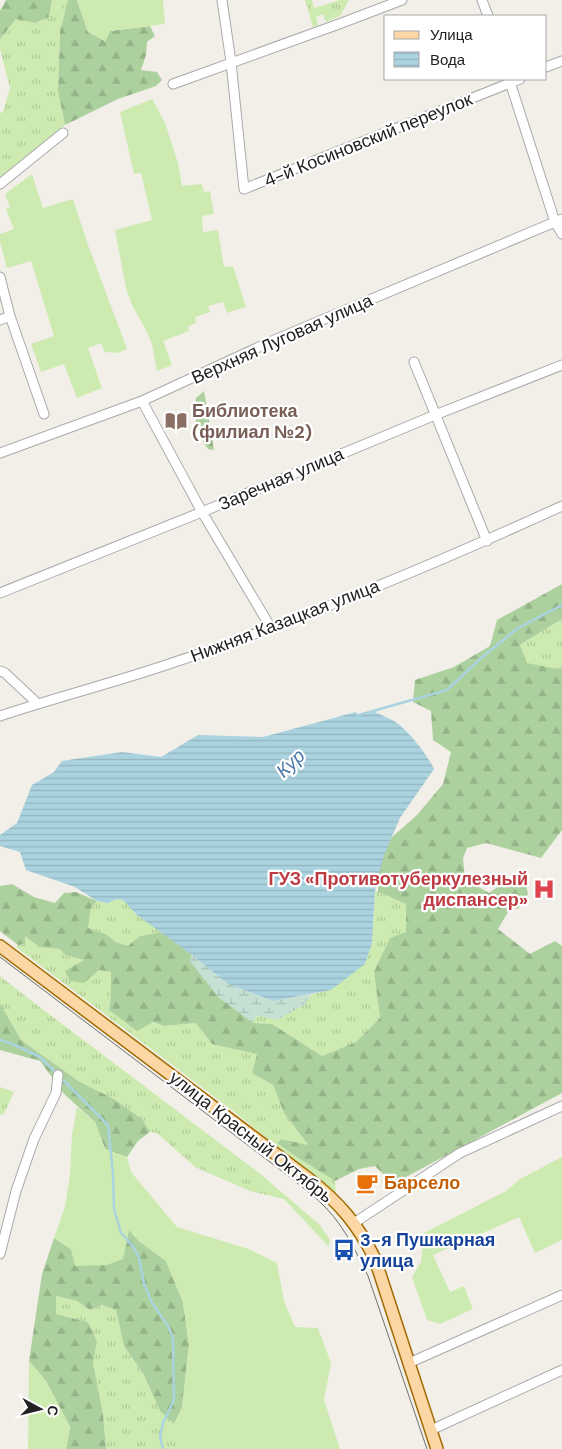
<svg xmlns="http://www.w3.org/2000/svg" width="562" height="1449" viewBox="0 0 562 1449" font-family="'DM Sans',sans-serif">
<style>
.grass{fill:url(#grass-tufts)}
.forest{fill:url(#forest-firs)}
.wetland{fill:url(#wetland-marsh)}
.garden{fill:#cdebb0}
.water{fill:url(#water-rules)}
.lines{fill:none;stroke-linecap:round;stroke-linejoin:round}
.stream{stroke:#aad3df;stroke-width:2.5}
.minor-casing{stroke:#a9a9a9;stroke-width:11}
.major-casing{stroke:#a06b00;stroke-width:14}
.minor{stroke:#fff;stroke-width:9}
.major{stroke:#fcd6a4;stroke-width:11}
.tram{stroke:#707070;stroke-width:1}
.labels{text-anchor:middle;stroke-width:4.5;stroke-linejoin:round;paint-order:stroke}
.street-label{font-size:18px;fill:#222;stroke:#fff}
.education-label{font-size:18px;font-weight:bold;fill:#785e54;stroke:#fff;text-anchor:start}
.health-label{font-size:18px;font-weight:bold;fill:#be3a42;stroke:#fff;text-anchor:end}
.food-label{font-size:18px;font-weight:bold;fill:#c56008;stroke:#fff;text-anchor:start}
.transit-label{font-size:18px;font-weight:bold;fill:#164399;stroke:#fff;text-anchor:start}
.water-label{font-size:19px;font-style:italic;fill:#4a7aab;stroke:#fff}
</style>
<defs>
<pattern id="grass-tufts" width="24" height="20" patternUnits="userSpaceOnUse" patternTransform="scale(1.25)"><rect width="24" height="20" fill="#cdebb0"/><path d="M3 7l-1-3M5 7V3M7 7l1-3M15 17l-1-3M17 17v-4M19 17l1-3" fill="none" stroke="#b0c997"/></pattern>
<pattern id="forest-firs" width="22" height="20" patternUnits="userSpaceOnUse" patternTransform="scale(1.25)"><rect width="22" height="20" fill="#add19e"/><path d="M5 1l3.5 6h-7zM16 11l3.5 6h-7z" fill="#95b388"/></pattern>
<pattern id="wetland-marsh" width="20" height="14" patternUnits="userSpaceOnUse" patternTransform="scale(1.25)"><rect width="20" height="14" fill="#c6e0d4"/><path d="M1 5h8M5 5V1M11 12h8M15 12V8" fill="none" stroke="#aac0b6"/></pattern>
<pattern id="water-rules" width="6" height="5" patternUnits="userSpaceOnUse" patternTransform="scale(1.25)"><rect width="6" height="5" fill="#aad3df"/><path d="M0 2.5h6" fill="none" stroke="#92b5bf"/></pattern>
</defs>
<rect width="100%" height="100%" fill="#f2efe9"/>
<path class="grass" d="M52 0H68L60 31 58 90 65 125 0 179V113L3 112 10 88 0 49V39L16 19 35 23 49 17Z
M305 0H312L314 8 340 0H349L340 16 326 22 323 14 316 17 318 25 313 27Z
M562 619V668L559 669 526 663 520 645Z
M375 891 406 904V932L374 972 380 1018 356 1042 322 1056 272 1024 253 1023 256 1015 304 1005 312 994 331 990 372 943Z
M117 898 123 900 137 915 163 932 140 936 129 946 116 942 106 934 88 928 91 908 97 901 108 903Z
M25 936 39 947 60 949 65 955 84 960V982L99 970 112 972 111 995 109 1010 164 1026 196 1023 212 1044 258 1054 252 1073 273 1085 284 1113 308 1146 281 1139 277 1143 295 1156 335 1181 336 1194 232 1110 16 947 18 945 25 944Z
M0 976 37 1005 258 1172 320 1225 330 1240 329 1247 284 1199 250 1191 195 1167 157 1133 150 1132 142 1119 114 1099 80 1082 21 1040 0 1003Z
M0 1087 14 1092 4 1114 0 1115Z
M55 1296 77 1301 90 1310 102 1305 116 1310 124 1346 144 1375 160 1411 174 1424 177 1449H106L103 1414 93 1363 97 1341 88 1322 56 1314Z"/>
<path class="forest" d="M6 0H52L49 17 35 23 16 19 0 39V11Z
M68 0H77L88 32 105 41 110 31 150 26 155 36 147 42 146 55 141 70 157 72 162 80 156 86 118 99 65 125 58 91 60 31Z
M204 391 214 450 208 449C197 434 193 417 196 398Z
M562 584V619L520 645 527 663 559 669 562 668V830L541 858 486 843 467 848 463 858 465 879 489 893 513 876 526 885 528 894 518 909 511 907 498 929 530 954 555 941 562 946V1093L393 1184 375 1166 359 1169 335 1181 295 1156 277 1143 281 1139 308 1145 284 1113 273 1085 252 1073 257 1054 212 1044 196 1023 164 1026 153 1022 137 1031 109 1010 111 995V972L99 970 84 983 70 981 65 971 84 960 65 955 60 949 39 947 25 936V944L18 945 0 931V886L12 884 34 897 55 903 64 893 76 892 97 901 91 908 88 928 106 934 116 942 128 946 140 936 163 932 192 955 190 961 253 1023 272 1024 322 1056 356 1042 380 1018 374 972 390 938 406 932V904L378 892V868L391 838 417 815 443 784 451 752 433 740 431 711 413 702 415 680 454 667 490 646 497 620Z
M0 1003 21 1040 80 1082 114 1099 142 1119 150 1132 138 1141 127 1157 105 1149 95 1122 65 1095 40 1061 0 1050Z
M129 1230 139 1241 166 1261 183 1302 189 1345 182 1408 174 1424 160 1411 144 1375 124 1346 116 1310 102 1305 90 1310 77 1301 56 1296V1314L88 1322 97 1341 93 1363 103 1414 106 1449H66L70 1427 46 1381 29 1361 42 1274 54 1238 71 1249Z"/>
<path class="wetland" d="M192 955 228 984 273 1001 312 994 304 1005 277 1020 256 1015 253 1023 218 997 190 961Z"/>
<path class="garden" d="M77 0H163L165 24 110 31 105 41 88 32Z
M152 99 165 123 178 163 182 186 202 184 204 192 210 191 214 214 202 216 203 232 218 230 224 267 233 266 246 307 227 313 223 302 208 306 210 312 195 317 196 323 188 326 189 331 163 341 172 365 157 371 152 344 147 332 132 305 126 288 115 230 152 220 141 173 134 174 120 112Z
M32 174 43 208 73 199 88 245 127 349 117 353 105 352 101 343 88 348 102 388 77 398 64 364 41 372 31 344 54 336 31 261 7 268 0 242V234L14 229 6 209 10 207 5 194Z
M77 1107 95 1122 105 1149 127 1157 131 1172 177 1227 249 1249 277 1263 284 1301 295 1327 318 1328 331 1363 324 1400 340 1449H177L174 1424 182 1408 189 1345 183 1302 166 1261 139 1241 129 1230 123 1259 107 1265 75 1266 71 1249 54 1238 65 1207 70 1175 72 1135Z
M562 1157V1240L535 1253 519 1217 433 1255 450 1292 464 1286 473 1309 440 1324 427 1320 412 1277 421 1262 424 1233 506 1191 520 1179Z
M29 1361 46 1381 70 1427 66 1449H28Z"/>
<path class="water" d="M372 711C379 714 387 717 394 721 408 730 427 754 434 769L400 818 384 855 375 891 372 943 365 964 331 990 273 1001 228 984 192 955 137 915 123 900 117 899 108 903 97 901 75 887 26 870 20 852 0 846V835L17 823 32 785 54 772 62 761 122 752 161 757 198 735 263 737 356 712 359 715Z"/>
<g class="lines">
<path class="stream" d="M357 716 359 715 447 690 479 660 518 628 562 605
M0 1040 13 1044 40 1057 56 1073
M60 1077 108 1125 113 1174 114 1209 121 1233 132 1245 139 1257 144 1284 152 1303 168 1326 173 1338 174 1400 163 1423 160 1437 163 1449"/>
<g class="minor-casing">
<path id="minor" d="M222 0 231 62 244 189 520 79
M482 0 488 16
M546 67 562 61
M509 79 555 222 562 234
M173 84 339 24 402 0
M0 184 63 133
M0 277 10 316 44 414
M0 320 10 316
M414 362 487 541
M142 401 202 512 271 628
M0 453 142 401 272 341 562 219
M0 593 202 512 435 415 562 365
M0 671 5 673 37 703
M0 716C54 698 109 684 163 666 299 621 431 566 562 506
M354 1223 460 1153 562 1106
M0 1254 16 1191 34 1139 56 1093 58 1075
M409 1363 562 1295
M431 1430 562 1370"/>
</g>
<g class="major-casing">
<path id="major" d="M0 946 309 1179C340 1203 358 1225 375 1259L437 1449"/>
</g>
<use href="#minor" class="minor"/>
<use href="#major" class="major"/>
<path class="tram" d="M0 957 291 1178C303 1188 316 1197 327 1209 345 1228 356 1252 368 1276L427 1449"/>
</g>
<defs>
<g id="library-bare" transform="scale(1.725)"><path d="M-6-4Q-3-5.5-.7-3.5V5Q-3 3-6 4ZM6-4Q3-5.5 .7-3.5V5Q3 3 6 4Z" fill="#8d6e63" stroke="#fff" stroke-width="2.5" paint-order="stroke"/></g>
<g id="hospital-bare" transform="scale(1.725)"><path d="M-5-5h3v3.5h4V-5h3V5h-3V1.5h-4V5h-3Z" fill="#e0444e" stroke="#fff" stroke-width="2.5" paint-order="stroke"/></g>
<g id="cafe-bare" transform="scale(1.725)"><path d="M-5.5-4.5H6V0H3Q3 3.5 0 3.5H-2.5Q-5.5 3.5-5.5 0ZM3-3.2v2h1.7v-2ZM-6 4.5H4V6H-6Z" fill="#e8710a" stroke="#fff" stroke-width="2.5" paint-order="stroke"/></g>
<g id="bus-bare" transform="scale(1.725)"><path d="M-5-6H5V4H4V6H2V4H-2V6H-4V4H-5ZM-3.5-4V0h7V-4ZM-3.5 1.2v1.5H-2V1.2ZM2 1.2v1.5H3.5V1.2Z" fill="#1a4fb4" stroke="#fff" stroke-width="2.5" paint-order="stroke"/></g>
</defs>
<g fill-rule="evenodd">
<use href="#library-bare" x="176" y="421"/>
<use href="#hospital-bare" x="544" y="889"/>
<use href="#cafe-bare" x="367" y="1183"/>
<use href="#bus-bare" x="344" y="1250"/>
</g>
<g class="labels">
<g class="street-label">
<text transform="translate(368 140) rotate(-22)" y="6">4-й Косиновский переулок</text>
<text transform="translate(282 339) rotate(-24)" y="6">Верхняя Луговая улица</text>
<text transform="translate(281 479) rotate(-23)" y="6">Заречная улица</text>
<text transform="translate(285 621) rotate(-21)" y="6">Нижняя Казацкая улица</text>
<text transform="translate(251 1137) rotate(38)" y="6">улица Красный Октябрь</text>
</g>
<g class="education-label">
<text x="192" y="417">Библиотека<tspan x="192" dy="21">(филиал №2)</tspan></text>
</g>
<g class="health-label">
<text x="528" y="885">ГУЗ «Противотуберкулезный<tspan x="528" dy="21">диспансер»</tspan></text>
</g>
<g class="food-label">
<text x="384" y="1189">Барсело</text>
</g>
<g class="transit-label">
<text x="360" y="1246">3-я Пушкарная<tspan x="360" dy="21">улица</tspan></text>
</g>
<g class="water-label">
<text transform="translate(290 763) rotate(-44)" y="7">Кур</text>
</g>
</g>
<rect x="384" y="15" width="162" height="65" fill="#ffffff" stroke="#a7a7a7"/>
<rect x="394" y="31" width="25" height="8" fill="#fcd6a4" stroke="#a7a7a7"/>
<text x="430" y="40" font-size="15" fill="#222222">Улица</text>
<rect x="394" y="52" width="25" height="15" fill="url(#water-rules)" stroke="#a7a7a7"/>
<text x="430" y="65" font-size="15" fill="#222222">Вода</text>
<g transform="translate(40 1409) rotate(97)" stroke="#ffffff" stroke-width="4" paint-order="stroke">
<path d="M0-4L9 19L0 12L-9 19Z" fill="#222222"/>
<text y="-8" font-size="14" font-weight="bold" text-anchor="middle" fill="#222222">С</text>
</g>
</svg>
